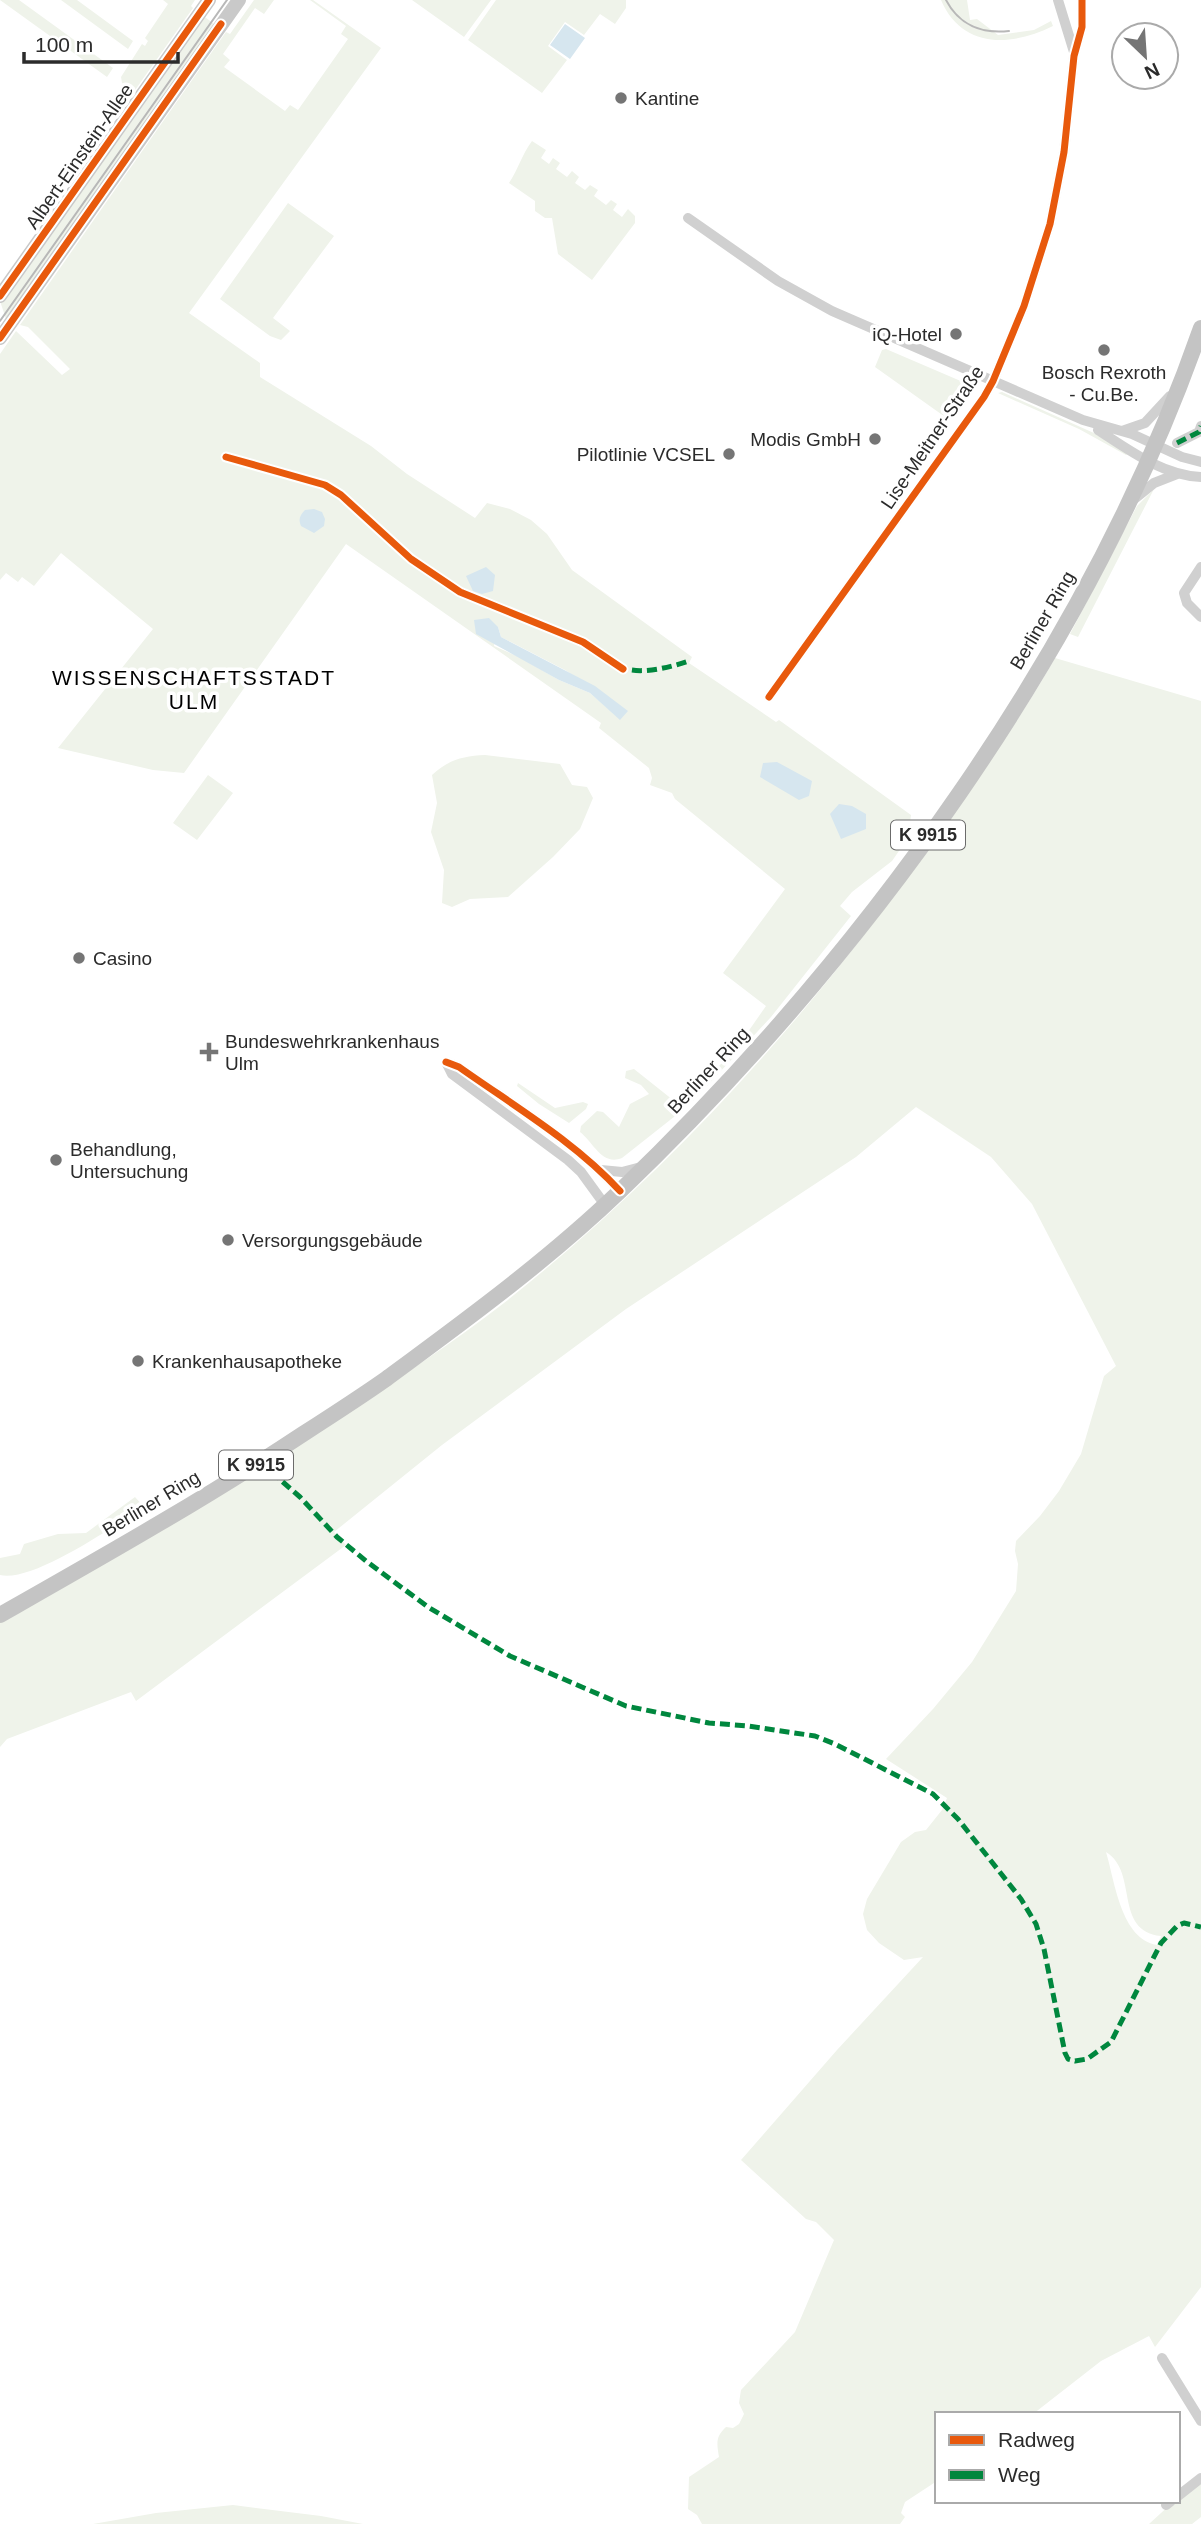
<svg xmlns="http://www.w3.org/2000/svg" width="1201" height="2524" viewBox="0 0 1201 2524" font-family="Arial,sans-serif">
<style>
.green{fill:#eff3ea;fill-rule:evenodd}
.water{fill:#d6e6ef}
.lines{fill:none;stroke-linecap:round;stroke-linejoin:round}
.street{stroke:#d0d0d0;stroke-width:10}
.secondary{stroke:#c9c9c9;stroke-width:14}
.primary{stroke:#c4c4c4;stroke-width:16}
.tram{stroke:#b8b8b8;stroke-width:2}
.quiet{stroke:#00873e;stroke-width:5;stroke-dasharray:10 5;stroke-linecap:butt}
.cycleway-casing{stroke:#fff;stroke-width:11}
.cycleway{stroke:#e8590c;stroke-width:7}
.poi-dot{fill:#757575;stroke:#fff;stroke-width:2.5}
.labels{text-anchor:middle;stroke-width:7;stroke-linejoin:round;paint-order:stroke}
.shield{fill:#fff;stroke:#6b6b6b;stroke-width:2}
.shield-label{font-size:18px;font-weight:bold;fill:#2b2b2b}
.poi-label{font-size:19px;fill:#2b2b2b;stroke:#fff;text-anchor:start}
.street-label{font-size:19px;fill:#2b2b2b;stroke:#fff}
.neighbourhood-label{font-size:21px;letter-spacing:2px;fill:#000;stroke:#fff}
</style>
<rect width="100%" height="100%" fill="#fff"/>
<path class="green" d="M0 0H19L113 68 107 77Z
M61 0H77L133 41 128 49Z
M163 0H195L191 6 193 8 133 93 122 83 121 77 142 44 145 46 148 41 145 38 168 4Z
M254 0H274L264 14 255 8 223 54 230 60 224 67 285 111 290 105 298 110 348 39 341 34 346 26 310 0H313L381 48 189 313 260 363V377L371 446 407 474 475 518 487 503 510 509 531 520 547 534 572 570 692 657 689 663 776 722 779 720 911 815 908 838 892 861 852 892 840 906 851 916 771 1017 693 1101 692 1098 703 1086V1082L736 1049 766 1006 723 973 785 889 675 799 672 793 650 785 652 778 649 768 599 728 601 723 346 544 184 773 153 770 58 748 153 629 61 553 34 586 22 577 18 582 6 573 0 580V354L16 331 62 375 70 369 28 327 20 325 197 73 226 32 230 34ZM498 627 501 637 565 670 627 711 620 719 590 693 559 680 519 657 494 646Z
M412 0H491L464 37Z
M496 0H626V8L615 24 600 14 584 35 565 22 548 46 567 60 542 93 468 40Z
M941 0H967L970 20 977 19 998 35 1034 30 1051 21 1053 26C1011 47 962 49 941 0Z
M202 15 217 26 6 319 0 301Z
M532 141 546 150 541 158 549 164 553 158 560 163 556 169 567 177 572 171 579 177 575 183 585 190 590 185 598 190 594 196 606 205 611 200 617 204 613 210 622 217 628 209 635 216V223L592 280 558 254 552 218H545L535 211V201L509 183C519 168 521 156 532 141Z
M288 203 334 236 273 318 290 331 281 340 270 336 220 299Z
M886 349 970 385 969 390 948 419 875 367 882 350Z
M1002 392 1114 442 1129 453 1126 455 1079 429 998 393Z
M1154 489 1078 637 1070 634 1137 506Z
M1055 658 1201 701V2287L1155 2347 1149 2336 1101 2361 1033 2414H937V2481L905 2502 901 2513 905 2517 900 2524H702L697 2515 688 2509 689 2477 719 2457C717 2444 715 2437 726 2427L733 2428 739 2424 744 2414 739 2403 741 2390 795 2332 834 2240 816 2222 806 2219 741 2160 837 2050 923 1957 904 1960 879 1943 867 1930 863 1914 867 1899 901 1842 915 1832 926 1830 942 1810 947 1798 886 1759 933 1709 972 1662 1016 1591 1018 1564 1015 1551 1016 1541 1040 1516 1059 1491 1081 1454 1104 1376 1116 1366 1032 1204 991 1157 916 1107 856 1157 626 1309 442 1445 334 1532 346 1545 136 1701 131 1692 7 1739 0 1747V1622C117 1558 231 1489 343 1415 397 1379 453 1343 504 1303 673 1169 820 1005 942 828 981 772 1022 717 1055 658ZM1106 1852C1139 1872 1113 1931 1161 1936L1157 1945C1121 1939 1115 1882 1106 1852Z
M485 755 560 764 572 785 587 787 593 798 580 829 553 857 508 897 470 899 452 907 442 903 444 870 431 832 437 803 432 775C448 760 463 756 485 755Z
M208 775 233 793 197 840 173 823Z
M634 1069 678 1104 685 1103 684 1109 622 1158C602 1166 594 1143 580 1132L581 1126 597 1111 603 1112 619 1127 630 1104 649 1094 641 1085 625 1078 626 1071Z
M518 1083 555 1108 583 1102 588 1104 586 1109 569 1123 539 1104 517 1086Z
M135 1497 144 1507C115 1525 33 1583 0 1575V1558L20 1554 24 1544 58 1534 86 1533Z
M1201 2482V2517L1192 2524H1149L1173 2502 1178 2501V2498Z
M233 2505 321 2516 363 2524H93L156 2513Z"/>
<path class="water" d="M565 24 585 38 570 59 550 45Z
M314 509 322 512 325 519 324 526 314 533 301 526C298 519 300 515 305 510Z
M486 567 495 575 493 591 482 594 473 591 466 576Z
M489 618 498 627 501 637 595 686 628 711 620 720 590 693 559 680 476 634 474 620Z
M777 762 812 781 809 796 799 800 760 777 763 763Z
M839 804 852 806 866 814V829L841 839 830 814Z"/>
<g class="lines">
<path class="street" d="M1058 0 1074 52
M688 218 778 281 832 311 1083 420 1132 434 1182 457 1201 462
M1098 430C1129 450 1162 475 1201 477
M1122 431 1145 423 1170 396
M1177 443 1199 432 1201 426
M1133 500 1154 483 1177 474
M1201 567 1184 593 1187 603 1201 617
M769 697 984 397 993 381 1024 306 1050 224 1064 152 1074 56 1082 27V0
M446 1062 459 1067C514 1106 574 1141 620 1191
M446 1062 452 1074 568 1160 581 1172 605 1205
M601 1170 622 1172 641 1167
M1162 2358 1201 2421
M1178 2496 1201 2478
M1166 2505 1171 2501"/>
<path class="secondary" d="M0 296 209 0
M0 338 239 0"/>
<path class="primary" d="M0 1615C102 1557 205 1499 303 1434 331 1416 359 1398 386 1379 466 1320 548 1260 619 1192 864 957 1089 650 1201 328"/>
<path class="tram" d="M946 0C959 25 982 34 1009 31
M0 321 227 0"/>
<path class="quiet" d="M1177 443 1199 432 1201 426
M618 665C634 677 672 667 689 661
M260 1462 300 1497 337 1537 366 1561 428 1607 510 1656 626 1706 709 1723 748 1726 815 1736 835 1744 933 1794 958 1819 1021 1899 1036 1924 1044 1949 1065 2053 1068 2059 1075 2061 1087 2059 1111 2042 1161 1943 1177 1926 1184 1923 1201 1927"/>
<g class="cycleway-casing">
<path id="cycleway" d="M0 296 209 0
M0 338 221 24
M226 457 325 485 341 495 411 559 460 592 583 642 623 669
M769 697 984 397 993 381 1024 306 1050 224 1064 152 1074 56 1082 27V0
M446 1062 459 1067C514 1106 574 1141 620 1191"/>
</g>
<use href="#cycleway" class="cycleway"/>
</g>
<g class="poi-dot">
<circle cx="621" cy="98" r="7"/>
<circle cx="956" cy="334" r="7"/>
<circle cx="1104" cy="350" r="7"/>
<circle cx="875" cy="439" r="7"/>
<circle cx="729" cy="454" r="7"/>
<circle cx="79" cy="958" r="7"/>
<path d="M205.5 1041.5h7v7h7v7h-7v7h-7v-7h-7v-7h7z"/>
<circle cx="56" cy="1160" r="7"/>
<circle cx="228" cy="1240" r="7"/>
<circle cx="138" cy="1361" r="7"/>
</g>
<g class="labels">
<g class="shield">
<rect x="891" y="820.5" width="74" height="29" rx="5"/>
<rect x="219" y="1450.5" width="74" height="29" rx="5"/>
</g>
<g class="shield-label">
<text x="928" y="841">K 9915</text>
<text x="256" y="1471">K 9915</text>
</g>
<g class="poi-label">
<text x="635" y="105">Kantine</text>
<text x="942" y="341" text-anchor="end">iQ-Hotel</text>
<text x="1104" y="379" text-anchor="middle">Bosch Rexroth<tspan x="1104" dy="22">- Cu.Be.</tspan></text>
<text x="861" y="446" text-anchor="end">Modis GmbH</text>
<text x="715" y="461" text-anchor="end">Pilotlinie VCSEL</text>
<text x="93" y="965">Casino</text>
<text x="225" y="1048">Bundeswehrkrankenhaus<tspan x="225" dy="22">Ulm</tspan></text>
<text x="70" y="1156">Behandlung,<tspan x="70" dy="22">Untersuchung</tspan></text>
<text x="242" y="1247">Versorgungsgebäude</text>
<text x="152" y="1368">Krankenhausapotheke</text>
</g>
<g class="street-label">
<text transform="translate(79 156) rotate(-55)" y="7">Albert-Einstein-Allee</text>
<text transform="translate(932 437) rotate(-56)" y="7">Lise-Meitner-Straße</text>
<text transform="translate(1042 620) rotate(-60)" y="7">Berliner Ring</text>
<text transform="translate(708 1070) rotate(-47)" y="7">Berliner Ring</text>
<text transform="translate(151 1503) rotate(-31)" y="7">Berliner Ring</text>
</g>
<g class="neighbourhood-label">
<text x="194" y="685">WISSENSCHAFTSSTADT<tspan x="194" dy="24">ULM</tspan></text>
</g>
</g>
<rect x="935" y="2412" width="245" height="91" fill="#ffffff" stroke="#aaaaaa" stroke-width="2"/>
<rect x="949" y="2435" width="35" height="10" fill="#e8590c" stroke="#aaaaaa" stroke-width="2"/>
<text x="998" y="2447" font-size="21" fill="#2b2b2b">Radweg</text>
<rect x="949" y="2470" width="35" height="10" fill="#00873e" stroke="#aaaaaa" stroke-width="2"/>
<text x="998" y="2482" font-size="21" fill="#2b2b2b">Weg</text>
<g transform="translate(1145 56) rotate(155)"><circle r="33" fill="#ffffff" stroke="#aaaaaa" stroke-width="2"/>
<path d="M0-5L12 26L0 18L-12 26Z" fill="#757575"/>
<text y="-10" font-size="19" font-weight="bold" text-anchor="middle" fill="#2b2b2b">N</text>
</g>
<path d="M24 52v10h154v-10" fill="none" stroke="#2b2b2b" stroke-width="3.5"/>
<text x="35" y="52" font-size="21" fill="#2b2b2b" stroke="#ffffff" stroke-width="5" paint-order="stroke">100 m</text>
</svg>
